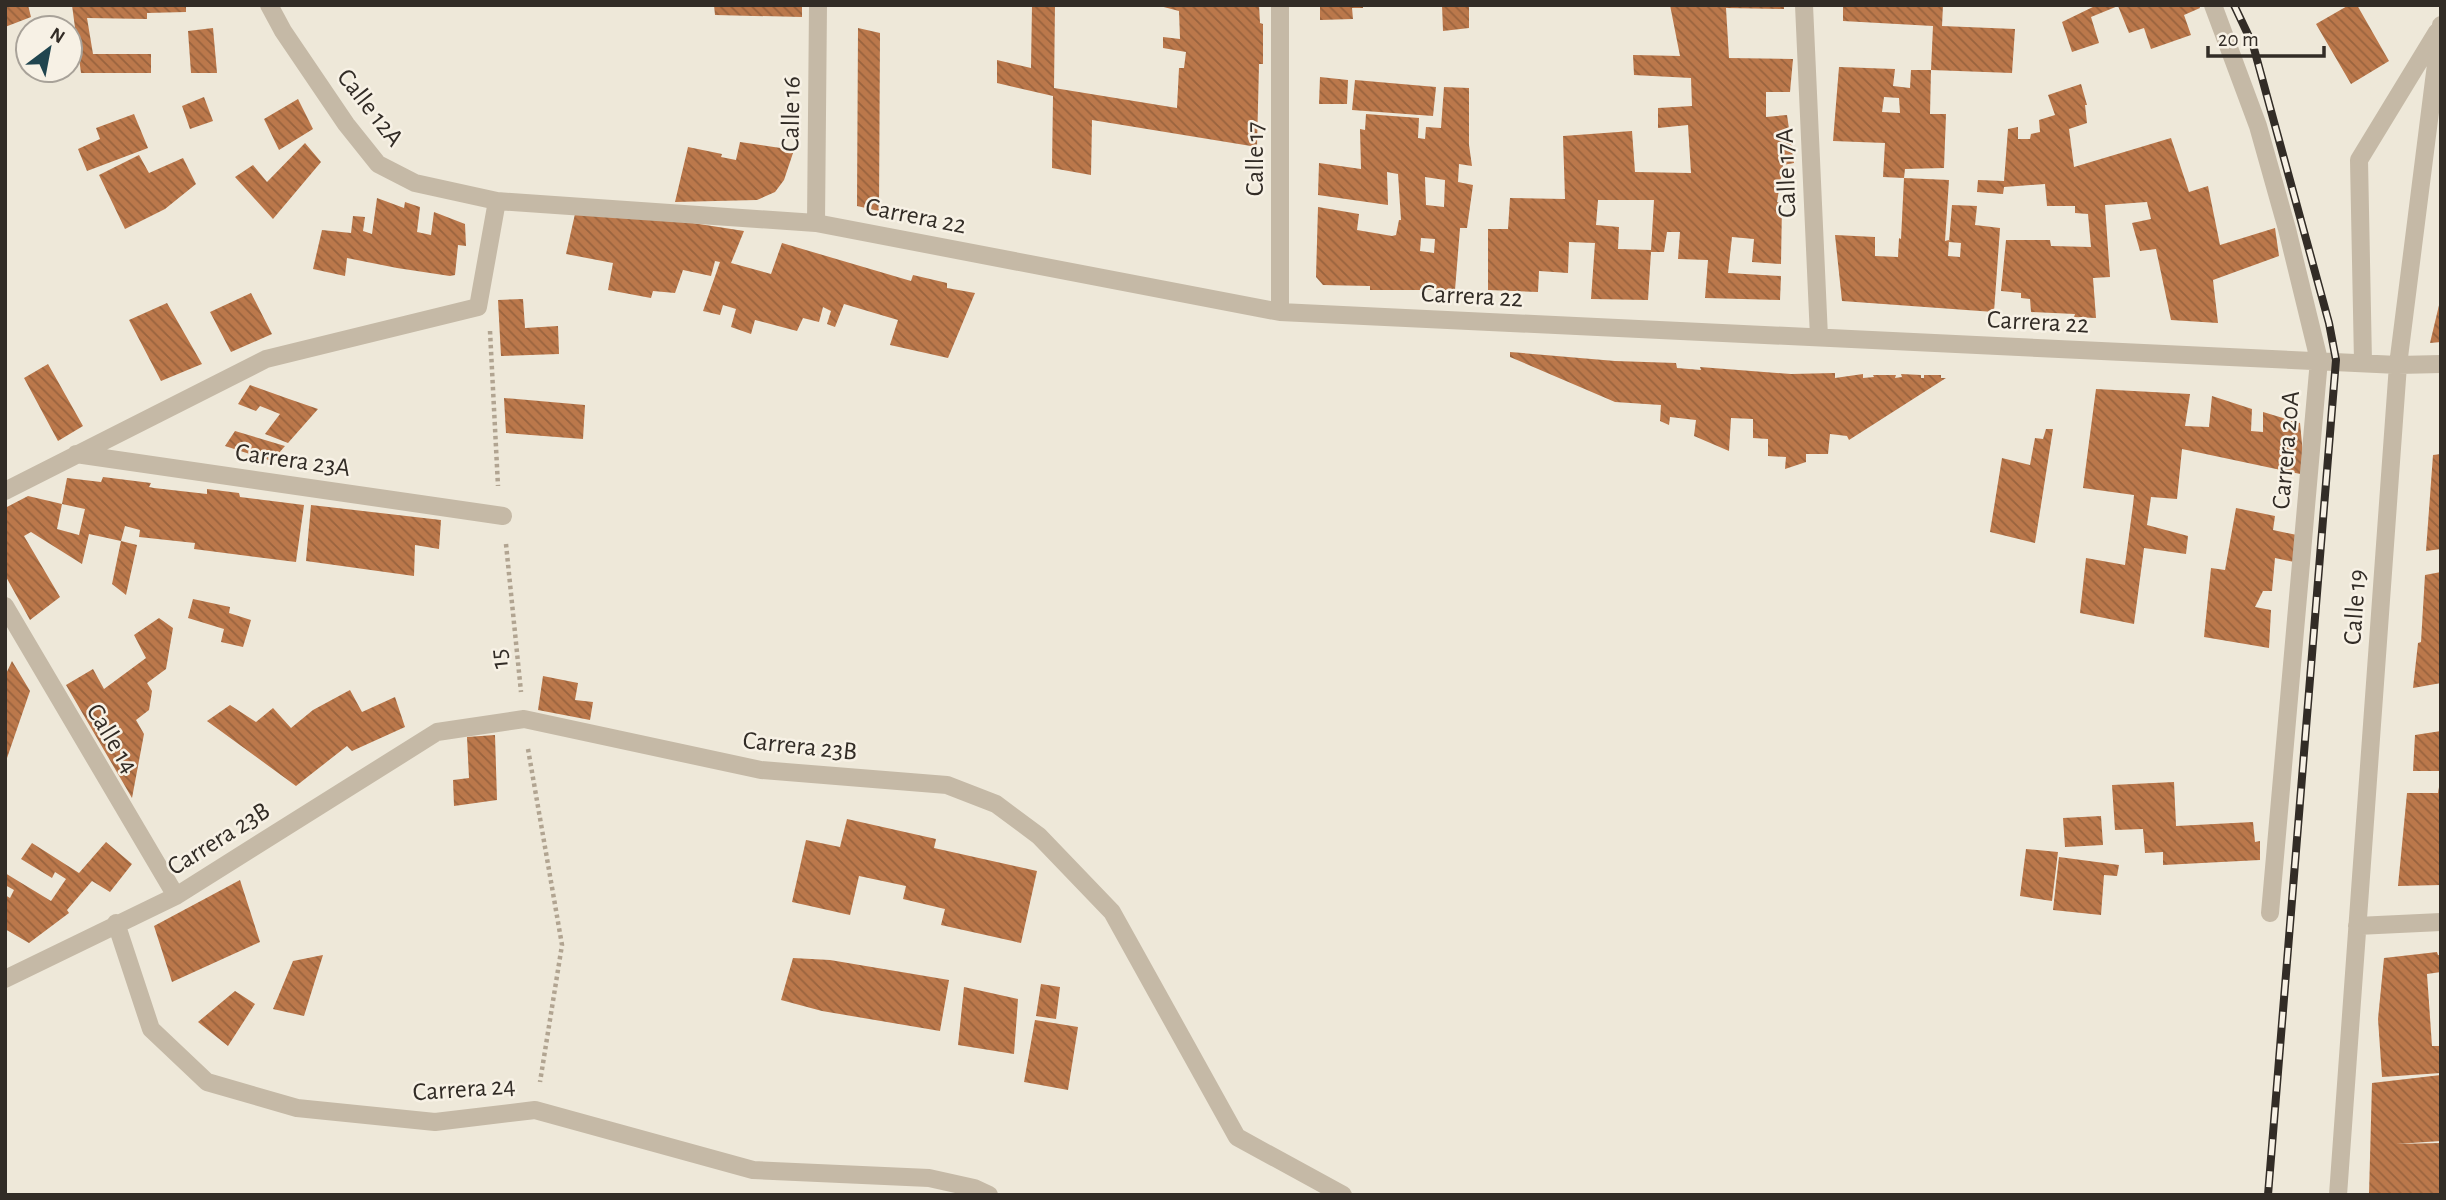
<svg xmlns="http://www.w3.org/2000/svg" width="2446" height="1200" viewBox="0 0 2446 1200" font-family="'Alegreya Sans',sans-serif">
<style>
.building{fill:url(#building-back-hatch);fill-rule:evenodd}
.lines{fill:none;stroke-linecap:round;stroke-linejoin:round}
.path{stroke:#b1a491;stroke-width:4.5;stroke-dasharray:3.5 3.5;stroke-linecap:butt}
.minor{stroke:#c5b9a6;stroke-width:18}
.rail-casing{stroke:#322c26;stroke-width:8}
.rail{stroke:#f7f1e5;stroke-width:5;stroke-dasharray:16;stroke-linecap:butt}
.labels{text-anchor:middle;stroke-width:5;stroke-linejoin:round;paint-order:stroke}
.street-label{font-size:26px;fill:#322c26;stroke:#f7f1e5}
</style>
<defs>
<pattern id="building-back-hatch" width="6" height="6" patternUnits="userSpaceOnUse" patternTransform="scale(1.75)"><rect width="6" height="6" fill="#bb784b"/><path d="M-1 5l2 2M0 0l6 6M5-1l2 2" fill="none" stroke="#99633e"/></pattern>
</defs>
<rect width="100%" height="100%" fill="#eee8d9"/>
<path class="building" d="M5 5H28L31 17 5 27Z
M72 5H186V12L147 13V19L87 18 93 54H151V73H81Z
M714 5H802V17L715 15Z
M1032 5H1055L1054 88 1177 108 1179 68H1184L1186 52 1163 48V37L1180 39 1179 11 1156 5H1259L1260 23 1263 24V64H1259L1257 147 1092 120 1091 175 1052 168 1053 96 997 83V60L1031 68Z
M1320 5H1363V8H1352L1353 19 1320 20Z
M1442 5H1469V28L1443 31Z
M1670 5H1784V9L1726 8 1729 58 1793 59 1790 92H1766V117L1787 115 1794 163 1783 165 1777 202 1782 204 1781 264 1752 262 1754 239 1732 237 1728 273 1781 276 1780 300 1705 298 1708 260 1678 259 1680 232H1667L1664 252H1651L1648 300 1591 299 1595 243 1569 242 1568 273 1539 271 1538 292 1488 290V229H1508L1510 198 1565 199 1563 136 1632 131 1635 172 1691 173 1688 125 1658 128V108L1692 106 1691 78 1634 75 1633 55 1680 56ZM1598 200H1654L1651 250 1618 249 1619 227 1596 225Z
M1843 5H1943L1942 26 2015 29 2012 73 1931 70 1930 114H1946L1944 168 1905 169 1904 178 1949 180 1945 241 1949 240 1948 256 1960 257 1961 243 1949 242 1952 205 1977 206 1975 225 2000 228 1994 312 1842 301 1835 235 1875 237V256L1898 257 1899 238 1901 239 1904 178 1883 177 1885 143 1833 141 1839 67 1895 69 1893 86 1910 88 1911 70H1931L1933 26 1843 21ZM1884 97 1899 98 1900 113 1882 112Z
M2097 5H2199L2200 8 2184 15 2191 35 2151 49 2144 28 2129 33 2118 6 2091 17 2099 43 2072 52 2062 22Z
M2349 5H2357L2389 61 2351 84 2316 24Z
M213 28 217 73H191L188 31Z
M858 28 880 33 879 211 857 206Z
M1320 77 1348 80 1347 104H1319Z
M1355 80 1436 87 1433 116 1352 110Z
M2081 84 2087 105H2085L2087 123 2069 129 2074 167 2171 138 2189 192 2208 186 2220 245 2275 228 2279 256 2213 280 2218 323 2171 320 2156 249 2140 251 2132 223 2151 219 2147 202 2105 205 2110 277 2093 278 2096 318 2074 317 2075 314 2031 312 2030 299 2021 298V293L2001 291 2006 240H2050L2051 246 2091 247 2088 214 2075 213V206H2047L2045 184 2004 187 2003 194 1977 192 1978 180 2004 181 2008 129 2018 127V139H2030L2031 134 2040 132 2039 120 2055 115 2048 95Z
M1444 87 1469 88V145L1472 166 1459 164 1458 182 1473 185 1467 228H1460L1455 290H1370V286L1323 285 1316 277 1318 207 1359 214 1357 230 1392 236 1396 235 1399 220H1401L1398 174 1387 172 1388 205 1318 195 1319 163 1361 169 1360 129 1365 130 1366 114 1419 118 1418 138 1425 139 1426 127 1441 128ZM1425 177 1445 180 1444 207 1426 205ZM1421 238 1435 239 1434 253 1420 251Z
M204 97 213 121 190 129 182 106Z
M298 99 313 129 279 150 264 119Z
M134 114 148 148 87 171 78 149 100 139 96 128Z
M740 142 794 150 784 180 775 192 757 200 675 202 688 147 722 154 721 157 736 160Z
M305 143 321 162 273 219 235 177 253 165 267 182Z
M139 155 149 173 183 158 196 184 165 209 125 229 99 175Z
M377 198 404 208 405 202 420 207 417 232 431 235 434 212 465 224 466 246 458 245 455 275 450 276 397 268 347 258 345 276 313 269 322 230 351 233 353 216 365 217 363 231 372 234Z
M577 205 744 231 731 263 771 274 782 243 911 281 913 275 947 283V288L975 293 948 358 890 345 898 320 844 304 835 327 827 324 831 311 823 307 819 322 803 318 797 331 755 320 751 334 731 327 736 309 723 305 720 315 703 311 720 262 715 261 711 276 683 270 675 293 653 291 651 298 608 290 613 263 566 254Z
M251 293 272 334 231 352 210 312Z
M523 299 525 328 558 326 559 354 501 356 498 300Z
M2440 301 2441 342 2430 343Z
M167 303 202 364 161 381 129 320Z
M1510 352 1615 361 1676 363 1677 368 1701 370 1700 367 1791 374 1835 373V378L1863 374V378L1874 377 1873 375H1896L1895 378 1902 377 1901 374 1921 375V378H1924V375H1941V378H1946L1849 440 1847 436 1830 434 1828 454H1806V462L1785 469 1786 457 1768 456V439L1753 438V419L1731 418 1729 451 1694 436 1696 420 1670 417 1669 425 1660 421 1661 405 1615 402 1510 357Z
M48 364 83 426 58 441 24 378Z
M250 385 289 399 318 409 288 443 265 434 280 414 260 406 256 411 238 404Z
M2096 389 2190 394 2185 426 2209 427 2212 396 2252 409 2251 431 2263 432V412L2300 423 2305 475 2182 449 2177 499 2151 497 2147 525 2188 536 2186 554 2144 548 2134 624 2080 613 2086 558 2125 565 2133 505 2134 495 2083 488Z
M504 398 585 405 583 439 506 433Z
M2046 429H2053L2035 543 1990 532 2002 458 2030 465 2035 438 2043 439Z
M235 431 285 446 272 461 225 446Z
M2441 454V549L2426 551 2433 455Z
M103 477 151 483 149 487 154 488 207 494V489L239 493 240 497 304 505 296 562 194 549 195 543 139 537 140 530 125 526 121 541 89 534 82 564 31 532 24 536 60 597 30 620 5 575V508L28 496 62 504 57 529 79 535 85 509 62 504 67 478 101 482Z
M311 505 441 520 439 549 415 545 414 576 306 561Z
M2236 508 2275 516 2273 530 2297 535 2294 562 2275 558 2272 591H2263L2255 607 2271 610 2269 648 2204 637 2211 568 2225 570Z
M121 541 137 545 126 595 112 584Z
M2441 572V683L2413 688 2418 643 2421 642 2425 575Z
M193 599 230 607 229 613 251 620 243 647 221 642 224 629 188 618Z
M159 618 173 628 166 669 147 683 152 691 149 710 136 720 144 734 132 798 66 685 93 669 104 689 146 658 134 635Z
M12 661 30 691 6 761 5 676Z
M543 676 578 683 575 700 593 702 590 720 538 710Z
M350 690 362 712 395 697 405 727 352 751 347 746 296 786 207 721 230 705 256 722 273 708 291 728 313 710Z
M2441 731V771H2413L2415 735Z
M495 735 497 800 454 806 453 780 469 778 467 737Z
M2174 782 2176 826 2253 822 2255 842 2260 841V860L2163 865V852L2145 853 2143 829 2115 830 2112 785Z
M2439 787H2441V885L2398 886 2407 793H2438Z
M2101 816 2103 845 2065 847 2063 818Z
M847 819 936 839 934 848 1037 871 1021 943 941 925 945 909 903 899 906 886 859 876 850 915 792 902 806 840 840 847Z
M106 842 132 864 110 892 92 881 67 910 69 913 29 943 5 929V895L10 898 14 890 5 885V873L51 901 66 879 55 872 52 878 21 859 32 843 79 873Z
M2026 849 2058 852 2052 901 2020 896Z
M2059 857 2119 865 2117 876 2104 875 2101 915 2053 910Z
M240 880 260 942 172 982 154 926Z
M2437 952 2438 955H2441V972L2427 974 2432 1046H2441V1073L2382 1077 2378 1019 2384 958Z
M323 955 304 1016 273 1009 293 961Z
M793 958 830 960 949 980 940 1031 822 1011 781 1000Z
M1041 984 1060 987 1056 1019 1036 1016Z
M964 987 1018 999 1014 1054 958 1045Z
M235 991 255 1004 228 1046 198 1022Z
M1035 1020 1078 1027 1068 1090 1024 1082Z
M2441 1075V1141L2396 1144 2441 1143V1195H2369L2372 1083Z"/>
<g class="lines">
<path class="path" d="M490 331 498 486
M506 544 521 692
M528 749 562 945 540 1082"/>
<path class="minor" d="M269 5 283 31 346 124 378 164 415 183 497 201 816 223 1280 312 2398 365 2441 364
M1804 5 1819 337
M2213 5 2258 126 2287 229 2319 360 2270 913
M816 223 818 5
M1280 312V5
M2363 362 2359 160 2437 32
M76 454 503 516
M5 491 266 359 478 307 497 201
M5 606 176 896
M116 923 151 1029 207 1082 297 1108 435 1122 535 1110 753 1170 929 1178 974 1188 989 1195
M2357 926 2441 922
M5 979 176 896 437 732 524 719 761 770 947 785 996 804 1039 836 1112 912 1237 1137 1343 1195
M2338 1195 2398 365 2441 25"/>
<g class="rail-casing">
<path id="rail" d="M2234 5 2253 45 2329 323 2336 360 2268 1195"/>
</g>
<use href="#rail" class="rail"/>
</g>
<g class="labels">
<g class="street-label">
<text transform="translate(371 107) rotate(52)" y="9">Calle 12A</text>
<text transform="translate(790 114) rotate(-89)" y="9">Calle 16</text>
<text transform="translate(1254 159) rotate(-90)" y="9">Calle 17</text>
<text transform="translate(1785 173) rotate(-92)" y="9">Calle 17A</text>
<text transform="translate(916 215) rotate(11)" y="9">Carrera 22</text>
<text transform="translate(1472 295) rotate(3)" y="9">Carrera 22</text>
<text transform="translate(2038 321) rotate(3)" y="9">Carrera 22</text>
<text transform="translate(2285 450) rotate(-85)" y="9">Carrera 20A</text>
<text transform="translate(293 459) rotate(8)" y="9">Carrera 23A</text>
<text transform="translate(2354 607) rotate(-86)" y="9">Calle 19</text>
<text transform="translate(498 659) rotate(-96)" y="9">15</text>
<text transform="translate(113 738) rotate(59)" y="9">Calle 14</text>
<text transform="translate(800 745) rotate(6)" y="9">Carrera 23B</text>
<text transform="translate(218 838) rotate(-32)" y="9">Carrera 23B</text>
<text transform="translate(464 1088) rotate(-4)" y="9">Carrera 24</text>
</g>
</g>
<rect width="2446" height="1200" fill="none" stroke="#322c26" stroke-width="14"/>
<g transform="translate(49 49) rotate(32)"><circle r="33" fill="#f7f1e5" stroke="#a8a299" stroke-width="2"/>
<path d="M0-5L12 26L0 18L-12 26Z" fill="#20454f"/>
<text y="-10" font-size="19" font-weight="bold" text-anchor="middle" fill="#322c26">N</text>
</g>
<path d="M2208 46v10h116v-10" fill="none" stroke="#322c26" stroke-width="3.5"/>
<text x="2218" y="46" font-size="21" fill="#322c26" stroke="#f7f1e5" stroke-width="5" paint-order="stroke">20 m</text>
</svg>
